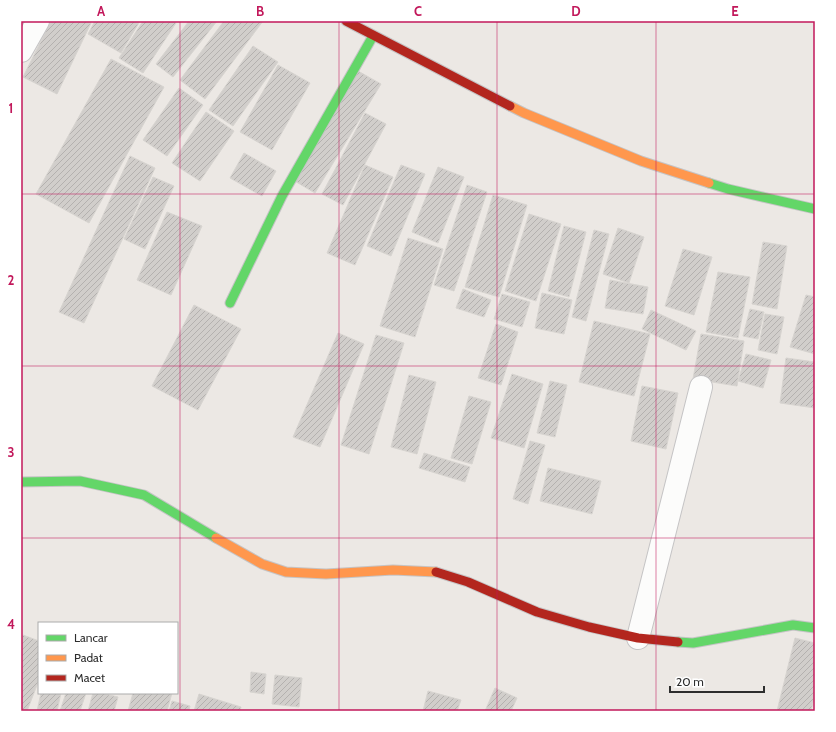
<svg xmlns="http://www.w3.org/2000/svg" width="836" height="732" viewBox="0 0 836 732" font-family="Cabin,sans-serif">
<style>
.building{fill:url(#building-hatch);stroke:#d7d4d0}
.lines{fill:none;stroke-linecap:round;stroke-linejoin:round}
.street-casing{stroke:#c5c4c5;stroke-width:24}
.fast-casing{stroke:#c5c4c5;stroke-width:11}
.slow-casing{stroke:#c5c4c5;stroke-width:11}
.jam-casing{stroke:#c5c4c5;stroke-width:11}
.street{stroke:#fcfcfb;stroke-width:22}
.fast{stroke:#63d668;stroke-width:9}
.slow{stroke:#ff974d;stroke-width:9}
.jam{stroke:#b3261e;stroke-width:9}
.grid{fill:none;stroke:#c2185b;stroke-width:1;stroke-opacity:0.55}
.neatline{fill:none;stroke:#c2185b;stroke-width:1.5}
.grid-label{font-size:13px;text-anchor:middle;font-weight:bold;fill:#c2185b}
</style>
<defs>
<pattern id="building-hatch" width="6" height="6" patternUnits="userSpaceOnUse"><rect width="6" height="6" fill="#d1cecb"/><path d="M-1 1l2-2M0 6l6-6M5 7l2-2" fill="none" stroke="#b4b1af"/></pattern>
</defs>
<rect width="100%" height="100%" fill="#ece8e4"/>
<path class="building" d="M51 21H87L91 23 57 94 23 77Z
M95 21H140L121 53 88 34Z
M143 21H173L176 23 143 73 119 58Z
M189 21H217L173 77 156 64Z
M224 21H263L205 99 180 80Z
M253 46 278 62 233 126 209 110Z
M111 59 164 87 89 223 36 194Z
M278 65 310 83 272 150 240 132Z
M358 71 381 84 315 193 293 180Z
M179 88 203 105 167 156 143 140Z
M206 112 234 131 200 181 172 163Z
M365 113 386 124 343 205 322 194Z
M244 153 276 171 262 196 230 178Z
M130 156 155 168 84 323 59 312Z
M365 165 393 177 355 265 327 253Z
M401 165 425 174 391 256 367 246Z
M438 167 464 177 438 243 412 232Z
M153 177 174 186 145 249 124 239Z
M467 185 487 192 454 291 434 285Z
M493 195 527 205 499 297 465 287Z
M167 212 202 226 171 295 137 280Z
M529 214 561 224 536 301 505 291Z
M564 226 586 232 569 297 548 291Z
M618 228 644 237 629 283 603 274Z
M594 230 609 234 586 321 572 317Z
M408 238 443 249 415 337 380 326Z
M763 242 787 246 777 309 752 304Z
M683 249 712 257 694 315 665 306Z
M718 272 750 277 738 338 706 332Z
M610 280 648 287 643 314 605 308Z
M463 289 491 300 484 317 456 308Z
M542 293 572 300 564 334 535 328Z
M502 294 530 302 522 327 494 319Z
M806 295 815 297V354L790 347Z
M194 305 241 329 198 410 152 386Z
M750 309 764 312 758 339 743 336Z
M651 310 696 331 686 350 642 329Z
M765 314 784 317 777 354 758 350Z
M594 321 650 334 634 396 579 382Z
M496 324 518 332 501 385 478 378Z
M338 333 364 344 320 447 293 437Z
M701 334 744 341 737 386 693 379Z
M376 335 404 343 369 454 341 445Z
M746 354 771 360 763 388 738 381Z
M786 358 815 362V408L780 403Z
M512 374 543 384 524 448 491 438Z
M409 375 436 382 417 454 391 447Z
M550 381 567 385 555 437 537 433Z
M642 386 678 393 666 449 631 441Z
M469 396 491 402 472 464 451 458Z
M530 441 545 445 528 504 513 499Z
M424 453 470 467 465 482 419 468Z
M548 468 601 481 592 514 540 501Z
M23 635 39 641V680L27 711H21V641Z
M795 638 815 643V694L811 711H777Z
M251 672 266 674 264 694 250 692Z
M275 675 302 678 299 707 272 704Z
M495 688 517 698 511 711H485Z
M428 691 461 700 457 711H423Z
M41 693H61L57 711H37Z
M66 693H86L80 711H60Z
M93 693H101L118 697 114 711H88Z
M133 693H172L167 711H128Z
M199 694 241 707 240 711H194Z
M172 701 190 706 189 711H169Z"/>
<g class="lines">
<g class="street-casing">
<path id="street" d="M21 51 38 21
M638 638 701 387"/>
</g>
<g class="fast-casing">
<path id="fast" d="M709 183 728 189 815 209
M230 303 282 196 373 36
M21 482 80 481 144 495 216 538
M678 642 693 643 793 625 815 628"/>
</g>
<g class="slow-casing">
<path id="slow" d="M510 106 524 113 641 161 709 183
M216 538 262 564 286 572 326 574 393 570 436 572"/>
</g>
<g class="jam-casing">
<path id="jam" d="M346 21 510 106
M436 572 468 582 537 612 589 627 638 638 678 642"/>
</g>
<use href="#street" class="street"/>
<use href="#fast" class="fast"/>
<use href="#slow" class="slow"/>
<use href="#jam" class="jam"/>
</g>
<path class="grid" d="M180 21V711M339 21V711M497 21V711M656 21V711M21 194H815M21 366H815M21 538H815"/>
<rect width="836" height="732" fill="none" stroke="#ffffff" stroke-width="44"/>
<rect x="38" y="622" width="140" height="72" fill="#ffffff" stroke="#ababab"/>
<rect x="46" y="635" width="20" height="6" fill="#63d668" stroke="#ababab"/>
<text x="74" y="642" font-size="12" fill="#2e2e2e">Lancar</text>
<rect x="46" y="655" width="20" height="6" fill="#ff974d" stroke="#ababab"/>
<text x="74" y="662" font-size="12" fill="#2e2e2e">Padat</text>
<rect x="46" y="675" width="20" height="6" fill="#b3261e" stroke="#ababab"/>
<text x="74" y="682" font-size="12" fill="#2e2e2e">Macet</text>
<path d="M670 686v6h94v-6" fill="none" stroke="#2e2e2e" stroke-width="2"/>
<text x="676" y="686" font-size="12" fill="#2e2e2e" stroke="#ffffff" stroke-width="3" paint-order="stroke">20 m</text>
<rect x="22" y="22" width="792" height="688" class="neatline"/>
<g class="grid-label">
<text x="101" y="16">A</text>
<text x="260" y="16">B</text>
<text x="418" y="16">C</text>
<text x="576" y="16">D</text>
<text x="735" y="16">E</text>
<text x="11" y="113">1</text>
<text x="11" y="285">2</text>
<text x="11" y="457">3</text>
<text x="11" y="629">4</text>
</g>
</svg>
